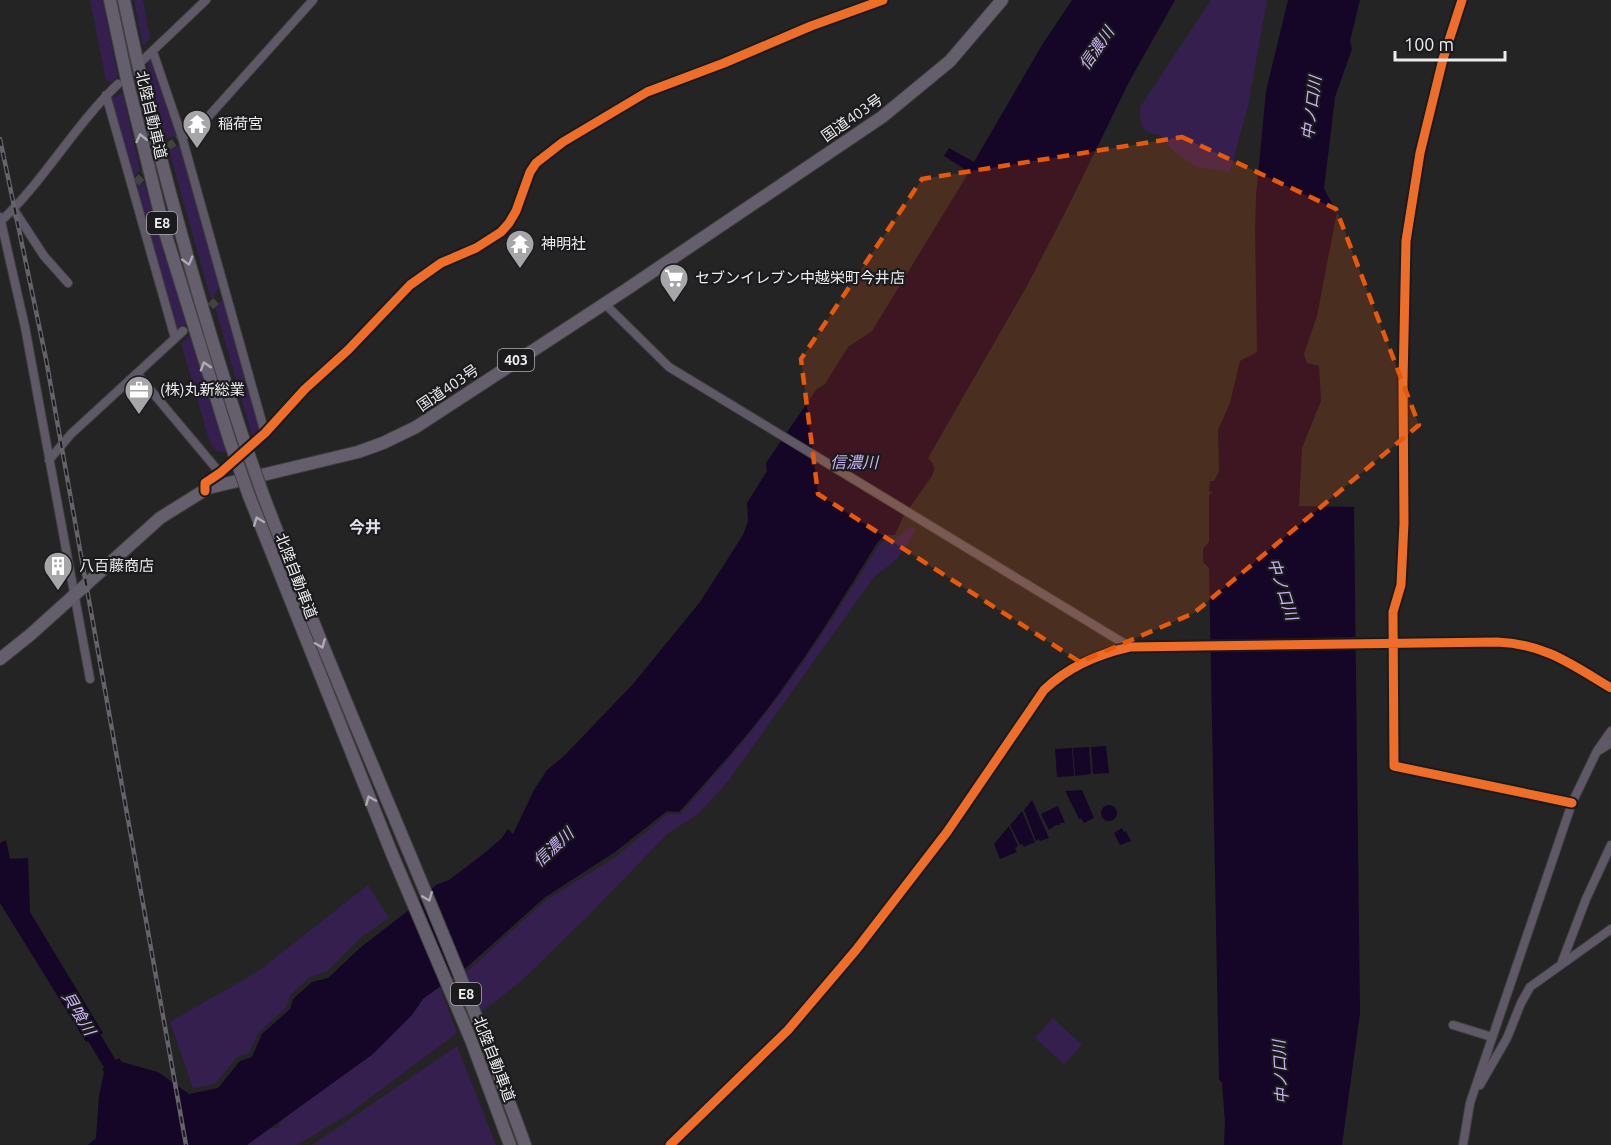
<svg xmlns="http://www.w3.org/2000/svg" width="1611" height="1145" viewBox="0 0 1611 1145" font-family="Ubuntu,'Noto Sans JP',sans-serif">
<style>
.green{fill:#341f4f}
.water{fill:#150527}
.pier{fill:#242425}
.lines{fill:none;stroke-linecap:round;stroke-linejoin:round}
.river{stroke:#150527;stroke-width:14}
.minor-tunnel{stroke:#424243;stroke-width:8;stroke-dasharray:8 4;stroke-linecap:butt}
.minor-casing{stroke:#404041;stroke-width:10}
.highway-casing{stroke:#404041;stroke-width:14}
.minor{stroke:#5f5967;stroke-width:8}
.highway{stroke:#645e6d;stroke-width:12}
.rail-casing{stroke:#656269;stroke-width:4.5}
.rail{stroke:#1b1a1d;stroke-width:2;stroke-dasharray:7;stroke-linecap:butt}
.highway-bridge-casing{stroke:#404041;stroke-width:14;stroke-linecap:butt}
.highway-bridge{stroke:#645e6d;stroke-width:12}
.cycleway-casing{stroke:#1b1a1d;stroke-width:13}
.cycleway{stroke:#ee6e29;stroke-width:9}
.oneway{stroke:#afacb3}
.marked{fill:#e8590c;fill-opacity:0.2;stroke:#e8590c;stroke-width:4.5;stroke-dasharray:12 8;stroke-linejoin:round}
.labels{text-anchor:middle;stroke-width:4.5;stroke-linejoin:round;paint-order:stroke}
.shield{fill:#1b1a1d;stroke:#adacaf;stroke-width:1.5}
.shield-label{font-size:14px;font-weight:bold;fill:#ecebed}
.street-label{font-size:15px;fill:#ecebed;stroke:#1b1a1d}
.poi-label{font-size:15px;fill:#ecebed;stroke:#1b1a1d;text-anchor:start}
.water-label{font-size:16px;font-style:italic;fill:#cbb3f3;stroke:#1b1a1d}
.neighbourhood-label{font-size:16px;font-weight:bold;fill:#e3e1e5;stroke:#1b1a1d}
</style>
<rect width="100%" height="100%" fill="#242425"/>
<path class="green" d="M90 0H103L118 77 111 83 106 80Z
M134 0H143L150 38 143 46Z
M1211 0H1267L1248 106 1230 172 1196 167 1173 151 1160 135C1140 132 1141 126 1140 107Z
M154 59 177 136 165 138 147 61Z
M123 93 140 170 133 179 111 98Z
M181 144 220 286 211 300 169 151Z
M144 182 187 324 176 330 135 188Z
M222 300 226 301 261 433 253 439 215 307Z
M191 333 193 338 226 452C216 453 213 448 209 440L181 344Z
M911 526 916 530 897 559 874 577 729 780 698 814 667 834 590 914 520 982 480 1013 463 975 546 900 617 856 667 814H680C714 776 747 738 777 698 814 649 846 597 879 545L887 538 895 539Z
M368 885 389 918 360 938 326 972 310 977 291 994 285 1008 258 1033 249 1053 237 1057 215 1084 193 1088 170 1022 257 972Z
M438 982 457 1033 347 1115 297 1145H237L259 1127 278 1128 284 1110Z
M1053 1018 1082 1045 1064 1064 1035 1038Z
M457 1046 496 1145H312Z"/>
<path class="water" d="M1072 0H1175L1129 82 1068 207 1028 284 928 458C934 464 936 468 932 476L903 517 895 535H885L877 543C845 595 813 647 777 696 747 737 713 774 679 812L667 811 615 852 544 898 467 967 423 999 412 1015 373 1054 247 1145H88L96 1138 99 1096 104 1072 102 1069 119 1058 122 1062 158 1072 189 1094 218 1088 240 1061 252 1057 262 1034 290 1009 293 999 312 982 328 978 360 948 405 913 436 885 449 880 482 855 501 839 508 829 513 834 534 790 547 770 565 755 633 684 700 602 743 535 748 521 747 503 767 471 766 463 816 390 825 384 848 347 872 331 969 172 944 156 949 148 974 162 1042 45Z
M1288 0H1360L1350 41 1352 49 1335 97 1324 189 1337 212 1317 316 1304 354 1307 363 1319 366 1321 401 1302 448 1299 506 1354 507 1360 1013 1342 1145H1224L1225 1122 1222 1083 1219 1079 1209 568 1203 562V549L1209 542V495L1213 492 1209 491 1210 481H1214L1219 471 1218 430 1230 403 1240 361 1257 352 1255 230 1256 196 1266 91Z
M1106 746 1109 773 1093 774 1091 747Z
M1089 747 1091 774 1075 776 1073 748Z
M1072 748 1074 776 1057 777 1055 749Z
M1082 790 1094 818 1084 823 1081 818 1079 819 1065 791Z
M1032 800 1049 838 1040 841 1039 839 1036 841 1024 810Z
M1101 813a8 8 0 1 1 16 0a8 8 0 1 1-16 0Z
M1058 806 1065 823H1060V825H1056L1049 830 1041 814Z
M1022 811 1035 842 1024 847 1022 844 1020 845 1010 825Z
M1009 826 1018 846 1015 848 1017 852 1000 859 994 844Z
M1122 828 1124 832 1126 831 1131 841 1120 845 1114 833Z
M6 840 10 859 28 858 30 912 103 1033 86 1042 0 903V843Z"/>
<path class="pier" d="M1360 637V647L1208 650V640Z"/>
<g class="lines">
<path class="river" d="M86 1024 119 1079"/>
<path class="minor-tunnel" d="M136 183 169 146 182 137
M202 315 218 299"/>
<g class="minor-casing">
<path id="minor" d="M1462 0 1443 59 1420 153 1406 241 1403 382 1404 523 1401 585 1393 612 1394 766 1572 803
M153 52 182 137 265 433
M143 60 206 0
M106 95 175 338
M182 137 200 126 313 0
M14 210 44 256 68 283
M0 217 25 327 90 679
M0 222C44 181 74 126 118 84
M605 304 669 367 1130 647
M137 374 220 473
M49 460 71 434 183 331
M205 491V483L220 473 265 433 305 389 348 350 410 285 441 263 476 248 501 232 509 223 516 211 530 172 536 163 563 142 647 92 724 63 811 26 883 0
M1598 751 1611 743
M1562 962 1586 899 1611 845
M1453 1025 1492 1037
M1480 1085 1507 1038 1521 1003 1530 987 1611 929
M670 1145 788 1030 856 950 947 832 1044 690C1068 667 1098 654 1130 647L1497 642C1545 644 1571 664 1611 688
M1463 1145 1470 1103 1572 803 1597 751 1611 731"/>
</g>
<g class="highway-casing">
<path id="highway" d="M110 0 127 80 164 229 230 442
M124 0C155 149 196 294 243 438
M262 492C345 712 445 924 525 1145
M249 496 392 854 471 1040 510 1145
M0 659 30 635 160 518 208 488 358 452 383 443 416 427 627 289 882 117 950 61 1002 0"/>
</g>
<use href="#minor" class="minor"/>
<use href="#highway" class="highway"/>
<g class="rail-casing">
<path id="rail" d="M0 139 46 359 186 1145"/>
</g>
<use href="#rail" class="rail"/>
<g class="highway-bridge-casing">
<path id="highway-bridge" d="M243 438 262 492
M230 442 249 496"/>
</g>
<use href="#highway-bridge" class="highway-bridge"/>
<g class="cycleway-casing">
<path id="cycleway" d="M1462 0 1443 59 1420 153 1406 241 1403 382 1404 523 1401 585 1393 612 1394 766 1572 803
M205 491V483L220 473 265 433 305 389 348 350 410 285 441 263 476 248 501 232 509 223 516 211 530 172 536 163 563 142 647 92 724 63 811 26 883 0
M670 1145 788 1030 856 950 947 832 1044 690C1068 667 1098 654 1130 647L1497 642C1545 644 1571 664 1611 688"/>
</g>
<use href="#cycleway" class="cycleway"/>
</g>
<defs><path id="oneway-chevron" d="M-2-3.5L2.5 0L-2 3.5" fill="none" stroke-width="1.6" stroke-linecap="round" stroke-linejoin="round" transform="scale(1.5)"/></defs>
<g class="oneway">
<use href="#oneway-chevron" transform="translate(141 138) rotate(-103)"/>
<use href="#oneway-chevron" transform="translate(188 261) rotate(74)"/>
<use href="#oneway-chevron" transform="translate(205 366) rotate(-107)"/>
<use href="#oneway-chevron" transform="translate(258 521) rotate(-111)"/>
<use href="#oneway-chevron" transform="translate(321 644) rotate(68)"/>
<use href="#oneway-chevron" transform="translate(370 800) rotate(-112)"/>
<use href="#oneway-chevron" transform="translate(428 897) rotate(68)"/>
</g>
<path class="marked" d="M1182 137 1336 209 1419 425 1194 613 1080 662 818 494 801 359 922 179Z"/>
<defs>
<g id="temple-pin" transform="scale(1.5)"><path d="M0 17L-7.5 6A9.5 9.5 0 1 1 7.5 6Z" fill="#a6a5a7" stroke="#1b1a1d"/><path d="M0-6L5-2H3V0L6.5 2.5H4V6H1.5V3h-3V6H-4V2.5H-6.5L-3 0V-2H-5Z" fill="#fff"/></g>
<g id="supermarket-pin" transform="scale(1.5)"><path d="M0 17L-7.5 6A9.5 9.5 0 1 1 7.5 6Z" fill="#a6a5a7" stroke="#1b1a1d"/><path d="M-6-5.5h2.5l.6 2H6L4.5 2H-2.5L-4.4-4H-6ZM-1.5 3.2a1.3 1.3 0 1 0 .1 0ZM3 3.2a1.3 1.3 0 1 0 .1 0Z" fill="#fff"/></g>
<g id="office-pin" transform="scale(1.5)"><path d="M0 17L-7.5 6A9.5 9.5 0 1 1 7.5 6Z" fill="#a6a5a7" stroke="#1b1a1d"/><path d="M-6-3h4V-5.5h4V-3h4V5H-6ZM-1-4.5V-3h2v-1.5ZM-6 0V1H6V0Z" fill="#fff"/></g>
<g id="building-pin" transform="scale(1.5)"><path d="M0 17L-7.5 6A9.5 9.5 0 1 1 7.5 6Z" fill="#a6a5a7" stroke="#1b1a1d"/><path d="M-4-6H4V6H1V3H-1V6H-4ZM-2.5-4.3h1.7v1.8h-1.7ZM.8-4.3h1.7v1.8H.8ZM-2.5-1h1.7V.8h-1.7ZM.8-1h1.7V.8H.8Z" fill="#fff"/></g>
</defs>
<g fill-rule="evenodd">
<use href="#temple-pin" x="197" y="124"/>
<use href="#temple-pin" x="520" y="244"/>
<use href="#supermarket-pin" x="674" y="278"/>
<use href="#office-pin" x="139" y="390"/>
<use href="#building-pin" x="58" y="566"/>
</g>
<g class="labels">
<g class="shield">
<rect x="147" y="212" width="30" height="22" rx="4.5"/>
<rect x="498" y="349" width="36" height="22" rx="4.5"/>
<rect x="451" y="983" width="30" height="22" rx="4.5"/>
</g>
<g class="shield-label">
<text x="162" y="228">E8</text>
<text x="516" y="365">403</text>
<text x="466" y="999">E8</text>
</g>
<g class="street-label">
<text transform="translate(151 115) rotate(77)" y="5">北陸自動車道</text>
<text transform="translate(852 118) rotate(-35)" y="5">国道403号</text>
<text transform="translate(448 388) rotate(-34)" y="5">国道403号</text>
<text transform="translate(296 576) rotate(69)" y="5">北陸自動車道</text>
<text transform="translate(494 1059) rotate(69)" y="5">北陸自動車道</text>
</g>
<g class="poi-label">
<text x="218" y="129">稲荷宮</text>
<text x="541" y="249">神明社</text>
<text x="695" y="283">セブンイレブン中越栄町今井店</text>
<text x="160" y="395">(株)丸新総業</text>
<text x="79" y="571">八百藤商店</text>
</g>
<g class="water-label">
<text transform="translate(1096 48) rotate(-55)" y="6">信濃川</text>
<text transform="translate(1311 108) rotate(-83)" y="6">中ノ口川</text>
<text x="854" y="468">信濃川</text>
<text transform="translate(1283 589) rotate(72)" y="6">中ノ口川</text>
<text transform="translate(553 847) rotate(-43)" y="6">信濃川</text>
<text transform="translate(79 1013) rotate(59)" y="6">貝喰川</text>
<text transform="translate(1280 1072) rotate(-93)" y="6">中ノ口川</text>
</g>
<g class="neighbourhood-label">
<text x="365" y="533">今井</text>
</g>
</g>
<path d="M1395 51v9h110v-9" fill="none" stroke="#ecebed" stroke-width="3"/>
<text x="1404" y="51" font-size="18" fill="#ecebed" stroke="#1b1a1d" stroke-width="4.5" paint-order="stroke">100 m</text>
</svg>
